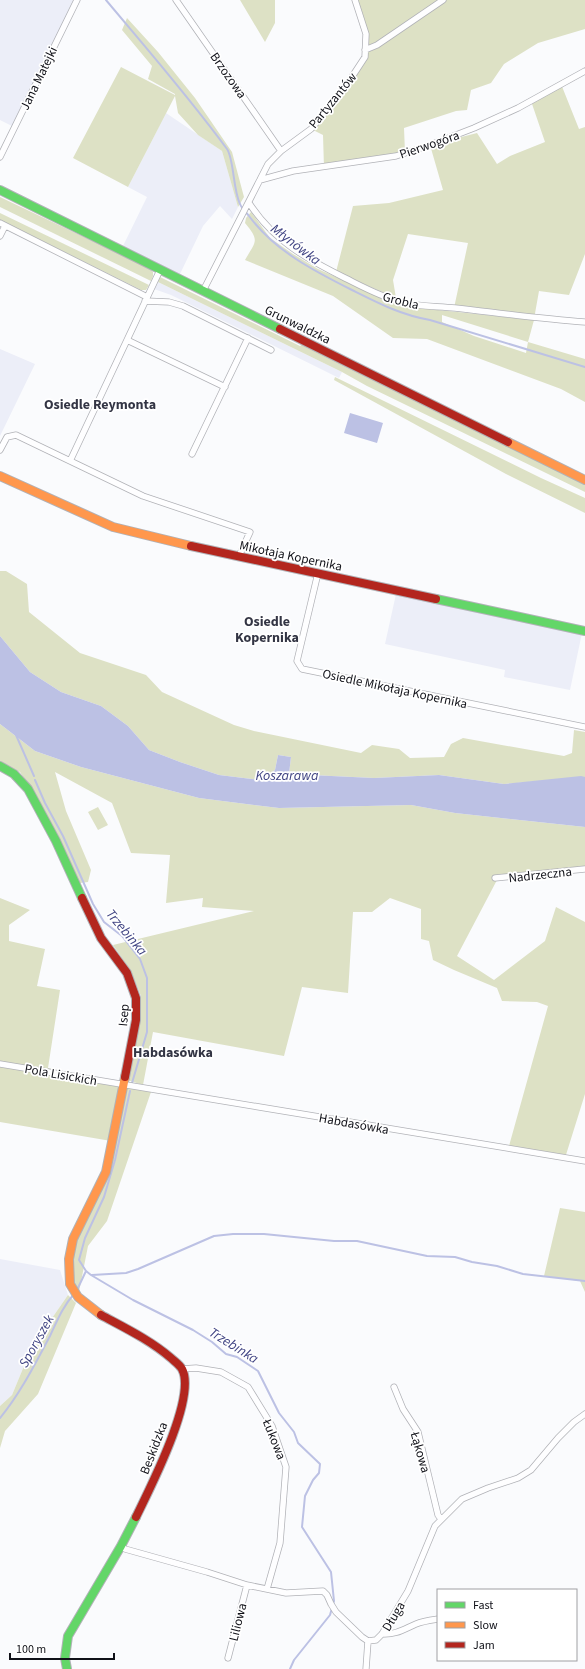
<svg xmlns="http://www.w3.org/2000/svg" width="585" height="1669" viewBox="0 0 585 1669" font-family="'Source Sans 3',sans-serif">
<style>
.built{fill:#eceef8}
.green{fill:#dde1c5;fill-rule:evenodd}
.water{fill:#bcc1e4}
.lines{fill:none;stroke-linecap:round;stroke-linejoin:round}
.stream{stroke:#bcc1e4;stroke-width:2}
.street-casing{stroke:#b1b2b7;stroke-width:7}
.fast-casing{stroke:#b1b2b7;stroke-width:10}
.slow-casing{stroke:#b1b2b7;stroke-width:10}
.jam-casing{stroke:#b1b2b7;stroke-width:10}
.street{stroke:#fefeff;stroke-width:5.5}
.fast{stroke:#63d668;stroke-width:8}
.slow{stroke:#ff974d;stroke-width:8}
.jam{stroke:#b3261e;stroke-width:8}
.labels{text-anchor:middle;stroke-width:3.5;stroke-linejoin:round;paint-order:stroke}
.street-label{font-size:13px;fill:#101118;stroke:#fff}
.water-label{font-size:14px;font-style:italic;fill:#404483;stroke:#fff}
.neighbourhood-label{font-size:14px;font-weight:bold;fill:#333544;stroke:#fff}
</style>
<rect width="100%" height="100%" fill="#fafbfd"/>
<path class="built" d="M0 0H77L14 127 0 120Z
M166 113 222 151 238 207 232 219 220 206 203 226 180 274 123 246 147 197 128 187Z
M158 282 342 372 339 378 171 295 154 289Z
M0 349 35 364 0 436Z
M396 594 582 633 570 690 504 677 505 670 385 644Z
M0 1259 60 1270 68 1295 50 1321 24 1366 12 1395 0 1406Z"/>
<path class="green" d="M240 0H275V23L265 42Z
M355 0H585V29L538 43 504 64 491 83 471 90 467 110 456 111 404 128 405 153 324 168 323 135 311 129 342 92 365 57 366 34Z
M127 18 158 52 195 98 232 152 244 197 238 207 222 151 198 135 178 113 175 96 128 187 73 158 121 67 175 95V94L148 79 152 66 122 30Z
M561 84 579 129 585 127V254L569 295 539 291 534 319 454 308 468 243 408 234 393 280 396 298 336 272 353 206 389 203 443 190 430 145 477 133 497 164 510 156 545 142 531 101Z
M0 197 149 268 153 272V276L151 281 0 207Z
M251 212 270 238 293 254 318 269 400 306 534 320 528 342 585 359V402L561 389 427 339 393 338 333 296 245 260C256 241 260 241 245 223L246 218ZM442 315 528 342 526 353 474 336 442 322Z
M0 213 149 285 146 290H141L0 220Z
M160 277 300 346 303 344 585 482V492L367 386 342 372 158 282Z
M335 377 541 478 585 498V513L506 474 334 380Z
M0 571H6L27 584 29 612 80 653 146 675 162 692 234 725 254 731 361 753 372 745 399 749 410 758 444 757 451 744 463 738 564 756 572 753 574 730 585 732V777L504 784 439 775 374 778 289 774 291 757 278 755 275 770 261 780 219 775 180 762 149 750 128 726 101 706 61 692 30 672 0 636Z
M0 724 35 751 81 767 199 798 279 808 411 805 455 813 585 827V871L497 880 457 956 494 980 545 941 556 907 585 922V1094L565 1158 509 1146 548 1006 537 1002 502 1001 497 988 454 970 433 960 429 941 421 939V909L390 898 372 912H353L348 993 302 987 284 1056 153 1032 143 1085 127 1080 141 996 131 971 113 945 254 911 202 907 203 898 166 903 170 855 131 853 112 803 55 772 66 811 91 870 88 882 80 883 30 788 20 772 0 762Z
M98 807 108 825 98 830 88 812Z
M0 898 30 910 9 925V941L45 949 37 986 60 990 48 1068 123 1085 152 1089 107 1221 88 1246 78 1297 73 1291 69 1259 106 1172 111 1141 0 1122Z
M560 1208 585 1212V1292L580 1281 544 1276Z
M68 1295 76 1303 38 1394 5 1431 0 1448V1406L12 1395 24 1366 50 1321Z"/>
<path class="water" d="M350 413 383 423 377 443 344 433Z
M0 636 30 672 61 692 101 706 128 726 149 750 180 762 219 775 261 780 275 770 278 755 291 757 289 774 374 778 439 775 504 784 581 776 585 777V827L455 813 411 805 279 808 199 798 81 767 35 751 0 724Z"/>
<g class="lines">
<path class="stream" d="M106 0C147 49 189 97 227 149 234 159 233 190 240 204 242 209 246 212 249 216 275 251 314 271 352 290 378 303 401 315 430 320L585 367
M16 735 34 776
M35 780 45 803 63 836 93 904 104 922 122 936 140 959 147 978V1032L132 1083
M130 1091 115 1160 104 1197 85 1238 79 1260 86 1271 91 1275 133 1300 193 1330 212 1342 226 1354 237 1357 258 1371 279 1413 294 1432 298 1443 320 1464 319 1473 313 1480 305 1496 302 1527 331 1572 334 1601 330 1615 294 1660 290 1669
M92 1275 126 1273 138 1269 214 1236 233 1234H264L334 1241H357L427 1256 455 1257 472 1262 497 1266 523 1274 585 1281
M77 1290 86 1271
M0 1418C20 1394 35 1364 50 1336 57 1321 63 1306 74 1294"/>
<g class="street-casing">
<path id="street" d="M176 0 281 151
M365 50 377 45 443 0
M0 157 77 0
M260 180 293 171 396 156 430 145 474 128 518 108 585 71
M249 203C274 241 305 258 345 278 363 287 381 297 401 302 419 307 437 306 455 308 499 313 541 319 585 322
M0 223 147 297
M0 236 5 226
M203 291 268 164 281 151 311 129 342 92 365 57 366 34 355 0
M145 301 169 302 183 306 271 350
M127 340 225 387
M0 450 7 437 16 435 143 496 250 532 239 556
M192 454 248 338
M70 461 160 270
M318 573 297 661 302 669 585 727
M495 878 585 869
M0 1064 585 1161
M182 1369 196 1368 221 1372 248 1387 272 1426 286 1467 280 1543 267 1589
M394 1387 403 1409 418 1432 438 1515 441 1519
M121 1546 125 1549 207 1572 247 1585 286 1593 323 1591 327 1595 331 1604 336 1612 362 1637 368 1641 376 1640 382 1634 408 1591 435 1526 462 1499 488 1488 518 1478 531 1470 558 1438 574 1422 585 1414
M382 1634C396 1635 404 1629 416 1624 423 1621 431 1620 438 1619
M228 1658 247 1585
M366 1669 368 1641"/>
</g>
<g class="fast-casing">
<path id="fast" d="M0 190 280 329
M436 599 585 631
M0 766 14 774 28 789 56 841 82 898
M67 1669 65 1658 68 1636 121 1546 136 1517"/>
</g>
<g class="slow-casing">
<path id="slow" d="M508 442 585 480
M0 476 113 527 191 546
M101 1315 78 1297 70 1284 69 1259 73 1239 106 1172 125 1077"/>
</g>
<g class="jam-casing">
<path id="jam" d="M280 329 508 442
M191 546 436 599
M82 898 101 938 127 973 136 998V1020L125 1077
M101 1315C125 1328 150 1340 171 1358 174 1361 179 1364 182 1369 197 1397 150 1488 136 1517"/>
</g>
<use href="#street" class="street"/>
<use href="#fast" class="fast"/>
<use href="#slow" class="slow"/>
<use href="#jam" class="jam"/>
</g>
<g class="labels">
<g class="street-label">
<text transform="translate(229 75) rotate(55)" y="5">Brzozowa</text>
<text transform="translate(38 78) rotate(-64)" y="5">Jana Matejki</text>
<text transform="translate(332 100) rotate(-51)" y="5">Partyzantów</text>
<text transform="translate(429 144) rotate(-19)" y="5">Pierwogóra</text>
<text transform="translate(401 300) rotate(14)" y="5">Grobla</text>
<text transform="translate(298 324) rotate(26)" y="5">Grunwaldzka</text>
<text transform="translate(291 555) rotate(12)" y="5">Mikołaja Kopernika</text>
<text transform="translate(395 688) rotate(12)" y="5">Osiedle Mikołaja Kopernika</text>
<text transform="translate(540 874) rotate(-6)" y="5">Nadrzeczna</text>
<text transform="translate(123 1015) rotate(-85)" y="5">Isep</text>
<text transform="translate(61 1074) rotate(10)" y="5">Pola Lisickich</text>
<text transform="translate(354 1123) rotate(10)" y="5">Habdasówka</text>
<text transform="translate(275 1439) rotate(68)" y="5">Łukowa</text>
<text transform="translate(153 1448) rotate(-69)" y="5">Beskidzka</text>
<text transform="translate(421 1452) rotate(74)" y="5">Łąkowa</text>
<text transform="translate(393 1616) rotate(-59)" y="5">Długa</text>
<text transform="translate(237 1622) rotate(-76)" y="5">Liliowa</text>
</g>
<g class="water-label">
<text transform="translate(296 244) rotate(37)" y="5">Młynówka</text>
<text x="287" y="780">Koszarawa</text>
<text transform="translate(127 932) rotate(50)" y="5">Trzebinka</text>
<text transform="translate(36 1341) rotate(-61)" y="5">Sporyszek</text>
<text transform="translate(234 1345) rotate(32)" y="5">Trzebinka</text>
</g>
<g class="neighbourhood-label">
<text x="100" y="409">Osiedle Reymonta</text>
<text x="267" y="626">Osiedle<tspan x="267" dy="16">Kopernika</tspan></text>
<text x="173" y="1057">Habdasówka</text>
</g>
</g>
<rect x="437" y="1589" width="140" height="72" fill="#ffffff" stroke="#9fa0a3"/>
<rect x="445" y="1602" width="20" height="6" fill="#63d668" stroke="#9fa0a3"/>
<text x="473" y="1609" font-size="12" fill="#101118">Fast</text>
<rect x="445" y="1622" width="20" height="6" fill="#ff974d" stroke="#9fa0a3"/>
<text x="473" y="1629" font-size="12" fill="#101118">Slow</text>
<rect x="445" y="1642" width="20" height="6" fill="#b3261e" stroke="#9fa0a3"/>
<text x="473" y="1649" font-size="12" fill="#101118">Jam</text>
<path d="M10 1653v6h104v-6" fill="none" stroke="#101118" stroke-width="2"/>
<text x="16" y="1653" font-size="12" fill="#101118" stroke="#ffffff" stroke-width="3" paint-order="stroke">100 m</text>
</svg>
